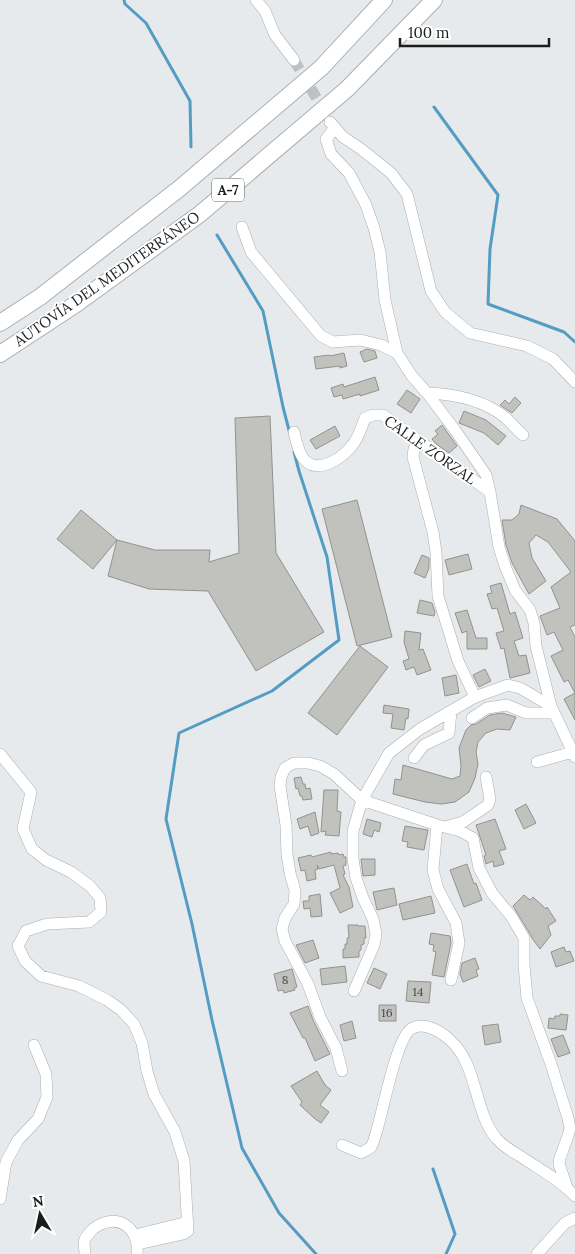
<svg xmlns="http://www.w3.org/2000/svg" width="575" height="1254" viewBox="0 0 575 1254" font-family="Lora,serif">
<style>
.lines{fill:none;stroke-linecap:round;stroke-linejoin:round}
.stream{stroke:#559cc3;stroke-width:3}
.building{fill:#c1c1be;stroke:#92928f}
.minor-tunnel{stroke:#bec1c3;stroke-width:11;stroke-dasharray:11 5.5;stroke-linecap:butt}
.minor-casing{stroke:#abaeb0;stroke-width:12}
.highway-casing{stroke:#abaeb0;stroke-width:18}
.minor{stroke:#fff;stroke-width:11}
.highway{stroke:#fff;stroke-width:16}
.labels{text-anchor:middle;stroke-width:4;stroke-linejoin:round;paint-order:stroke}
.number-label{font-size:12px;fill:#454746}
.shield{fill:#fff;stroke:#606262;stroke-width:1}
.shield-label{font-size:14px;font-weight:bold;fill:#1c1e1e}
.street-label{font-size:15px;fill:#1c1e1e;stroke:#fff}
</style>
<rect width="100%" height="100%" fill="#e7eaec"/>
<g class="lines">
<path class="stream" d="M124 0 125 4 146 23 190 101 191 147
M434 107 498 195 490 249 488 304 564 332 575 342
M217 235 263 311 283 407 290 434
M294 452 299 471 327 557 339 640 272 691 179 733 166 819 192 924 212 1020 242 1148 279 1213 316 1254
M433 1169 455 1234 446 1254"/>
</g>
<path class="building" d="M367 349 375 351 377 358 364 362 360 352Z
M344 353 347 366 340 368V366L316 369 314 357 329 355 330 356Z
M375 377 379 390 360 396V394L343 399 342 395 334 397 331 388 343 384 344 387Z
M407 390 420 399 411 413 397 404Z
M515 397 521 403 512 413 500 405 505 400 509 404Z
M464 411 486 420 506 436 498 445 484 433 459 423Z
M270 416 276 553 324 632 256 671 208 591 149 589 108 576 117 540 155 550H210L209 562 239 553 235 418Z
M442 425 457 446 449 453 436 444 432 439 438 434 435 431Z
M335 426 340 436 316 449 310 440Z
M357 500 392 637 357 646 322 509Z
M521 505 557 519 575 541V625L570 627 575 637V720L564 699 575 693 568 680 564 682 551 656 563 650 554 632 547 635 540 616 560 608 551 587 571 572 548 542 536 535 529 543 532 558 546 581 529 594 512 563 506 545 502 520H512L519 514Z
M81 510 117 540 93 569 57 539Z
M468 554 472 569 449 575 445 560Z
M422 555 429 558V568L425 578 414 573Z
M501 583 510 614 515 612 523 638 514 641 519 656 526 655 530 673 510 678 504 648 501 649 496 633 504 631 497 608 492 609 487 594 492 593 490 586Z
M420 600 432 603 435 612 434 616 417 613Z
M467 610 476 638H487V649H467V631L462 633 455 613Z
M405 631 421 633 419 650 423 649 431 670 417 675 414 667 406 670 403 661 409 659 404 642Z
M360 646 388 667 337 735 308 713Z
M485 669 491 681 479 687 473 675Z
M456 675 459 693 445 696 442 678Z
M384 705 409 709 408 719 406 718 404 730 391 728 393 714 383 713Z
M502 713 516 717 510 730 497 729 486 733 478 742 476 752 478 764 475 778 469 792 455 802 441 804 425 802 393 794 395 779 401 780 403 765 452 779 460 776 461 766 459 748 466 730 471 725 476 724 490 715Z
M301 777 303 784H305L306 789 310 788 312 799 303 800 302 796H300L298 788 296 789 294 778Z
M324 790H338L337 811 341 812 339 836 325 835 326 831 321 832Z
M526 804 536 823 524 829 515 810Z
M315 812 319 833 311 836 308 826 300 829 297 819Z
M367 819 381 823 379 832 374 830 372 837 363 834Z
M495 819 506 849 499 851 504 864 494 867 493 861 486 864 484 856 486 855 476 825Z
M405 826 428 830 424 850 407 847 408 842 402 841Z
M331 852V854L338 853 339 855 343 854 344 857H346V865L343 866 345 874 343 875 349 887 353 907 340 913 330 893 340 888 334 865 319 869 317 865 318 869 315 870 316 879 307 881 305 870 301 871 298 858 311 855 312 857Z
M361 859H375V875L363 876Z
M467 864 474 884 476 883 482 900 464 907 450 870Z
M394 888 397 905 377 910 373 892Z
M320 894 322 916 311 917 310 908 304 909 303 901H309V896Z
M524 895 530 900 533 897 546 909 547 907 556 921 548 926 551 935 540 949 532 938 530 934 513 906Z
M431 896 435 913 403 920 399 904Z
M348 925H358V926H365L366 938H364V944L361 945V950L359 951V957L343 958V949H345V944H347V938H349Z
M431 933 450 936 451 943 444 977 432 975 436 952 433 951 434 945 429 944Z
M313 940 319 958 305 963 296 945Z
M564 947 566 952 570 951 574 961 556 967 551 952Z
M475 958 479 969 476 970 478 976 463 982 460 974 462 963Z
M345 966 347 982 322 985 320 969Z
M374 968 387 974 380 989 367 983Z
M292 969 297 987 294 988 295 990 284 993 283 990 278 991 274 974Z
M408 981 431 982 429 1003 406 1001Z
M379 1005H396V1021H379Z
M308 1006 313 1020 330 1054 315 1061 305 1038H303L290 1013Z
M560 1014 568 1015 566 1030 548 1028 549 1018 554 1019 555 1016H560Z
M352 1021 356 1038 344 1041 340 1025Z
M498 1024 501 1042 485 1045 482 1026Z
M563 1035 570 1053 558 1057 551 1039Z
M317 1071 325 1085 331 1090 320 1105 329 1112 321 1123 314 1118 300 1105 302 1102 291 1086Z"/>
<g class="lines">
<path class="minor-tunnel" d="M294 60 326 114"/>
<g class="minor-casing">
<path id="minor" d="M256 0 265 11 275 35 294 60
M330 122 343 137 361 149 391 173 407 194 431 291 445 312 470 333 527 346 553 359 575 382
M335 128 326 139 331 154 349 173 366 205 374 228 380 252 385 300 397 353 412 376 427 393 455 430 486 475 490 492 499 547 505 566 515 590 530 610 534 623 536 646 551 706 575 757
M242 227 251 252 321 336 333 342 360 340 381 345 397 353
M427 393C455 394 484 400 506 418 512 424 517 430 523 435
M294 432C296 440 298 451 303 458 317 477 344 457 354 443 359 436 362 426 365 418L373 415H383L490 492
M421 442 414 449 413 457 433 532 436 552 438 596 458 661 475 697
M472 718 487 708 507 705 526 713H554
M0 754 31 792 23 829 32 849 46 860 71 872 90 886 100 898 101 912 89 922 47 924 26 931 18 946 25 961 41 976 79 986 107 1000 121 1010 134 1024 142 1043 147 1071 154 1094 175 1132 184 1161 188 1231 183 1234 138 1244
M414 758 424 745 449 733 451 711
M537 762 573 752
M437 825 433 870 438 889 456 923 459 943 451 980
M445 827 463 822 488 805 490 799 486 777
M354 991 374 945 376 934 373 919 363 898 356 878 353 859V831L362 800 389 753 420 729 475 697 508 685 520 688 551 706
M342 1071 336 1048 320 1017 308 984 285 941 282 929 285 918 294 904 295 891 290 873 287 854 286 825 280 786 281 777 285 768 294 763H308L320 766 334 774 362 800 437 825 460 831 473 838 479 868 492 893 511 916 524 938V965L527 998 551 1064 568 1118 570 1128 568 1136 560 1158 559 1164 567 1187
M342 1145 361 1153C364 1151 369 1149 371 1147 373 1144 375 1137 376 1133 383 1112 396 1039 411 1029 423 1021 440 1031 449 1039 478 1064 473 1109 496 1138 502 1145 511 1151 520 1156 539 1169 559 1179 575 1196
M0 1199 6 1162 18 1140 38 1119 47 1097 46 1074 34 1045
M135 1235 188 1222
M85 1254C85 1250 84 1245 84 1242 85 1237 90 1232 93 1229 116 1211 140 1227 137 1254
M537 1254 565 1223 575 1218"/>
</g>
<g class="highway-casing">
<path id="highway" d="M0 323 40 297 180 188 321 68 384 0
M0 354 76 304 200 214 347 89 434 0"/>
</g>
<use href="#minor" class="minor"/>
<use href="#highway" class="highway"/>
</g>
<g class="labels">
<g class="number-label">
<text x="285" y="984">8</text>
<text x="418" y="996">14</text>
<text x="387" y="1017">16</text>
</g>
<rect class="shield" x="212" y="178.5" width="32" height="23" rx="4"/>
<g class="shield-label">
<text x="228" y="195">A-7</text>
</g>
<g class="street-label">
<text transform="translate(107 279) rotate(-35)" y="5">AUTOVÍA DEL MEDITERRÁNEO</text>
<text transform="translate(430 450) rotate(35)" y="5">CALLE ZORZAL</text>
</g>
</g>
<g transform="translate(40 1214) rotate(351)" stroke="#ffffff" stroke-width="4" paint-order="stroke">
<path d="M0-4L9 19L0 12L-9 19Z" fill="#1c1e1e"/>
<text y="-8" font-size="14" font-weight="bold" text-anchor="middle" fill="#1c1e1e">N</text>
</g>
<path d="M400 38v8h149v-8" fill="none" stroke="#1c1e1e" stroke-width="2.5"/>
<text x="408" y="38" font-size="15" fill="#1c1e1e" stroke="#ffffff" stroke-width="4" paint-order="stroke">100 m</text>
</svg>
